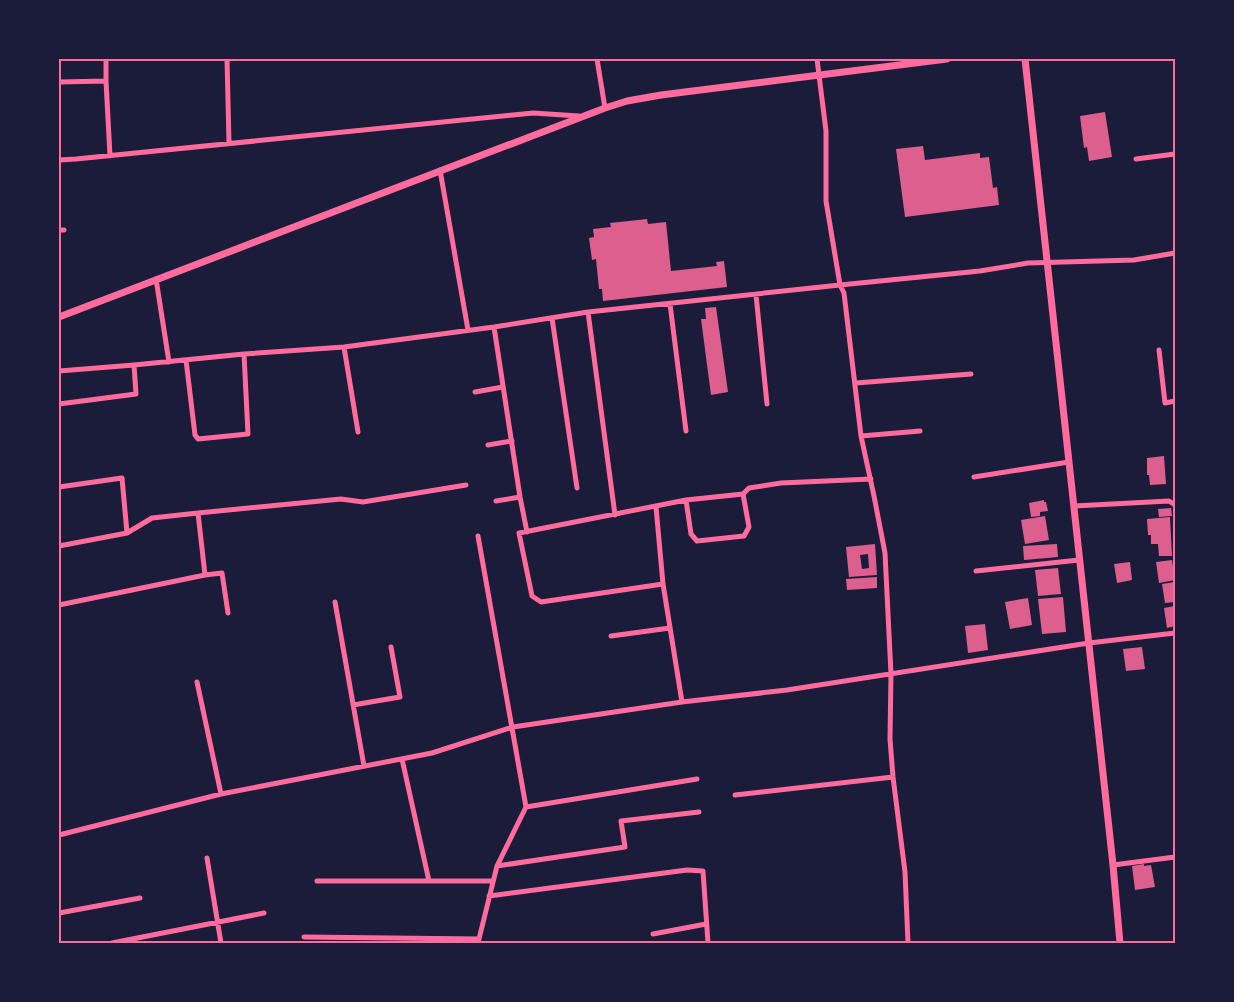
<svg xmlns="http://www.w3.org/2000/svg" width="1234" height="1002" viewBox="0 0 1234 1002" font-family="'Golos Text',sans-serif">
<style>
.building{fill:#dd5f8e;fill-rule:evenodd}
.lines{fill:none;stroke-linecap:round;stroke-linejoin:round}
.minor{stroke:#ff6b9d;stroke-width:5}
.tertiary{stroke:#ff6b9d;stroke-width:7}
.neatline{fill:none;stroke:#ff6b9d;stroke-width:2}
</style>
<rect width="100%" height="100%" fill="#1b1b3a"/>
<path class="building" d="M1105 112 1112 157 1089 161 1087 147 1084 148 1080 116Z
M923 146 925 160 980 153V158L989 157 993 188 997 187 999 205 905 217 896 149Z
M647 219 648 224 666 222 671 271 717 266 716 262 724 261 727 287 603 301 602 289H599L596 259 592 260 589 238 594 237 593 229 611 227 610 223Z
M716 307 728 392 711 395 701 319H706L705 308Z
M1164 456 1166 484 1150 485 1149 475H1147V458Z
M1044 500V502H1046L1048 511 1040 512V516L1031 517 1029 503Z
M1171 508 1172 516 1159 517 1158 509Z
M1045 516 1049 540 1025 544 1021 520Z
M1170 517 1172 556H1159L1158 544H1151V535H1148L1147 519Z
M875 544 877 575 849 577 846 547ZM868 554 869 568 862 569 860 555Z
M1057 544 1058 557 1024 560 1023 546Z
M1172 560 1175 580 1159 583 1156 562Z
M1130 562 1132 580 1117 583 1114 564Z
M1058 568 1061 594 1038 596 1035 570Z
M877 577V588L847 590 846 579Z
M1175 582V602L1165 603 1162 584Z
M1063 597 1066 632 1042 634 1038 599Z
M1028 598 1032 625 1010 629 1005 602Z
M1175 606V626L1167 628 1164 608Z
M985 624 988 650 968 653 965 626Z
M1142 647 1145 669 1126 671 1123 649Z
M1144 864V866L1151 865 1155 887 1135 890 1132 866Z"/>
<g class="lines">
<path class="minor" d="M227 59 229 143
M597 59 605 108
M817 59 826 131V201L840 285 844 293 861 436 874 496 885 553 891 674 890 739 893 777 905 872 908 943
M106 81 110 156
M59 82 106 81V59
M1136 159 1175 154
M59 160 76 159 533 113 579 116
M440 170 468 330
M59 230H64
M156 279 169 362
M756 295 767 404
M670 304 686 431
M588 312 615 515
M552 318 577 488
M494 327 520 497 527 532
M344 347 358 432
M1159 350 1165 403 1175 401
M186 360 195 435 198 439 248 434 244 354
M59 371 134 365 244 354 344 347 494 327 588 312 840 285 980 271 1028 263 1134 260 1175 253
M856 383 971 374
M475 392 503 387
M59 404 136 394 134 365
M861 436 920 431
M488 445 512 441
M974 477 1069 462
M59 487 122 478 127 533
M686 500 691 534 697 541 744 536 749 527 743 494
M496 501 520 497
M1074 506 1169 501 1175 505
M656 507 663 584 682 702
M478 536 526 807 497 866 478 943
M59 546 127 533 152 518 198 513
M976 571 1079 560
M205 575 222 573 228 613
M663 584 541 602 532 596 519 533 686 500 743 494 749 488 781 483 871 479
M335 602 364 766
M59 605 205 575 198 513 341 499 363 502 466 485
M611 636 670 628
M197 682 221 794
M353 705 400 697 391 647
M402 759 429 881
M735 795 893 777
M526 807 697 779
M59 835 221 794 432 753 513 727 682 702 787 690 1089 643 1175 633
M207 858 221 943
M1113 865 1175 857
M497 866 625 847 621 821 699 812
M317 881H492
M489 896 687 870 703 871 708 943
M59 913 140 898
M653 934 706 924
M304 937 479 939
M112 943 264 913"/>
<path class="tertiary" d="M1025 59 1113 865 1120 943
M59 317 605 108 627 101 661 95 947 59"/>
</g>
<rect width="1234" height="1002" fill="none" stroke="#1b1b3a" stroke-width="120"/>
<rect x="60" y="60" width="1114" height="882" class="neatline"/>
</svg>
